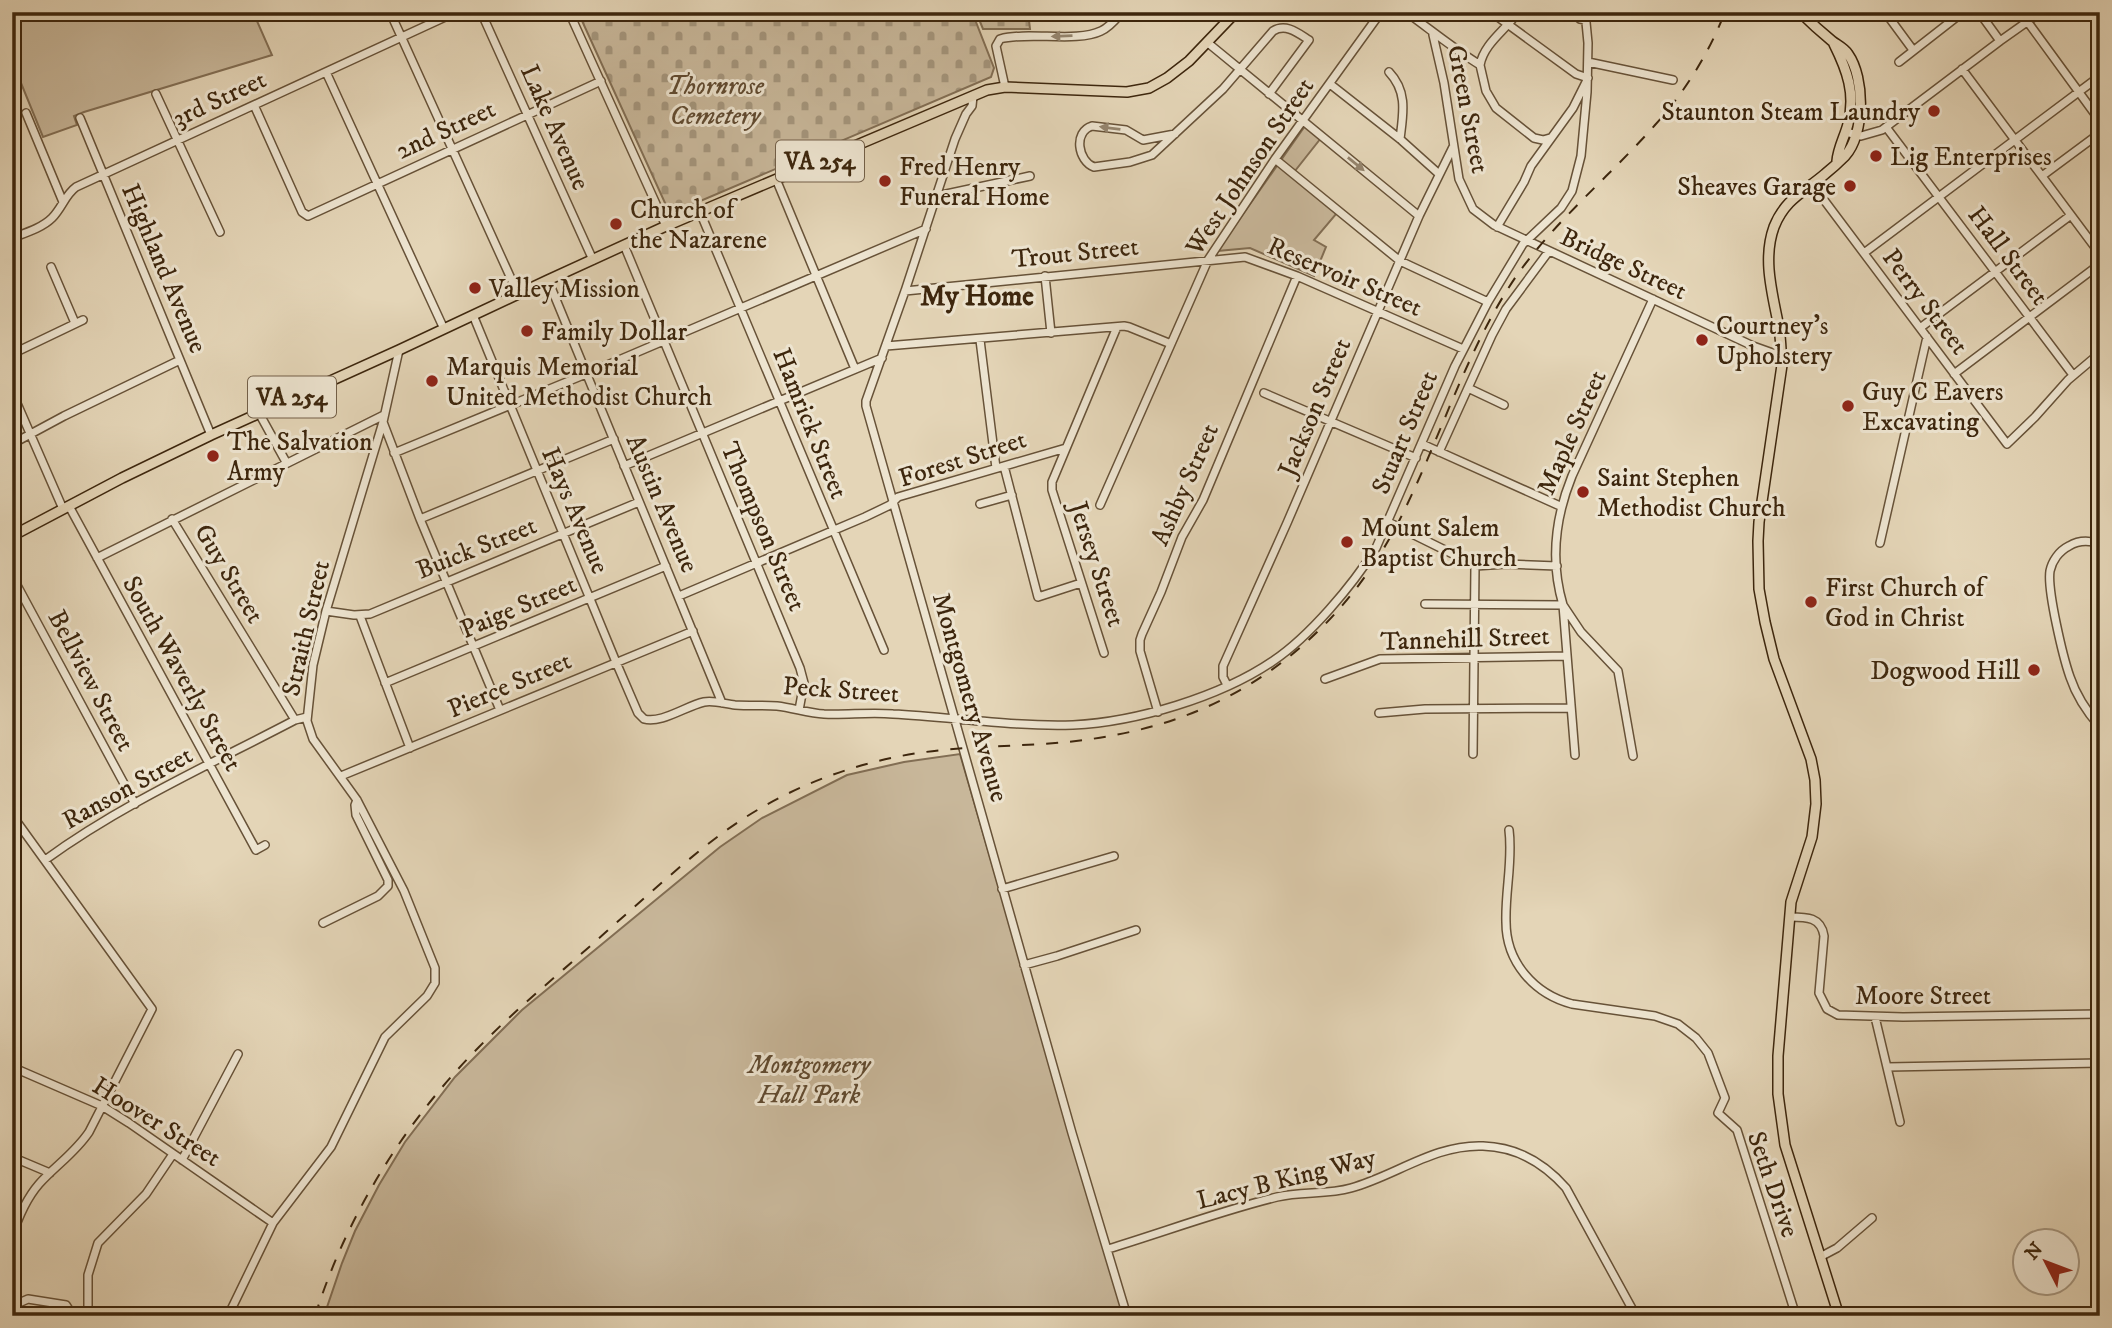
<svg xmlns="http://www.w3.org/2000/svg" width="2112" height="1328" viewBox="0 0 2112 1328" font-family="'IM FELL DW Pica',serif">
<style>
.green{fill:#c8b79a;stroke:#826e54;stroke-width:2}
.cemetery{fill:url(#cemetery-stones);stroke:#826e54;stroke-width:2}
.lines{fill:none;stroke-linecap:round;stroke-linejoin:round}
.minor-casing{stroke:#675238;stroke-width:10}
.major-casing{stroke:#3d260d;stroke-width:12}
.minor{stroke:#ede4d0;stroke-width:7}
.major{stroke:#e4d5b7;stroke-width:9}
.rail{stroke:#3d260d;stroke-width:2;stroke-dasharray:12 12;stroke-linecap:butt}
.oneway{fill:#95856e}
.poi-dot{fill:#8f2418;stroke:#ede4d0;stroke-width:2.5}
.labels{text-anchor:middle;stroke-width:6;stroke-linejoin:round;paint-order:stroke}
.shield{fill:#ede4d0;stroke:#725f48;stroke-width:2}
.shield-label{font-size:24px;font-weight:bold;fill:#3d260d}
.park-label{font-size:26px;font-style:italic;fill:#604a30;stroke:#ede4d0}
.street-label{font-size:26px;fill:#3d260d;stroke:#ede4d0}
.poi-label{font-size:26px;fill:#3d260d;stroke:#ede4d0;text-anchor:start}
.neighbourhood-label{font-size:28px;font-weight:bold;fill:#3d260d;stroke:#ede4d0}
</style>
<defs>
<pattern id="cemetery-stones" width="16" height="16" patternUnits="userSpaceOnUse" patternTransform="scale(1.75)"><rect width="16" height="16" fill="#c8b79a"/><path d="M2 7V4a2 2 0 0 1 4 0v3zM10 15v-3a2 2 0 0 1 4 0v3z" fill="#a4957c"/></pattern>
</defs>
<rect width="100%" height="100%" fill="#e4d5b7"/>
<filter id="stains"><feTurbulence type="fractalNoise" baseFrequency=".00286" numOctaves="4"/><feColorMatrix values="0 0 0 0 .2 0 0 0 0 .09 0 0 0 0 .02 0 0 0 .5 -.17"/></filter>
<radialGradient id="worn" r=".72"><stop offset=".6" stop-color="#630" stop-opacity="0"/><stop offset="1" stop-color="#630" stop-opacity=".3"/></radialGradient>
<path class="green" d="M12 12H253L272 55 84 112 74 116 77 125 43 137 12 61Z
M1305 126 1321 138 1291 176 1337 213 1314 240 1326 247 1314 276 1250 248 1217 251Z
M960 754 1124 1316H324L342 1263 355 1231 379 1185 405 1142 455 1077 522 1010 720 847 762 818 847 775 904 762Z"/>
<path class="cemetery" d="M578 12H972L994 68 991 77 670 214Z
M976 12H1028L1030 29H983Z"/>
<g class="lines">
<g class="minor-casing">
<path id="minor" d="M390 12 518 294
M481 12 593 260
M569 12 666 226
M1406 12C1431 30 1454 49 1480 65L1486 91 1496 108 1534 138 1543 140 1550 138
M1491 12 1576 74 1588 78 1573 108 1531 166 1524 182 1497 227
M1571 12 1580 19 1586 20
M1885 12 1913 50
M1979 12 2000 41
M2027 21 2100 121
M1433 35 1444 83 1459 179 1473 209 1494 225 1753 346 1781 356
M1208 43 1419 216
M1588 62 1673 80
M1899 62 1963 12
M1480 65C1484 43 1506 30 1518 12
M1962 69 2100 254
M326 72 444 329
M1389 72C1408 92 1403 114 1400 139
M1330 84 1400 139 1439 174
M1005 87 996 46 1000 39C1029 31 1076 43 1101 31 1110 27 1116 19 1122 12
M156 94 220 232
M973 96 972 106 966 114 955 139 905 291 866 401V406L1072 1133 1127 1316
M254 105 302 212 308 216 601 81
M26 113 63 202
M80 118 211 435
M1886 127 2073 375
M1846 132 1861 136 1882 130 2000 41 2041 12
M1175 134 1143 140 1126 130 1092 126C1073 132 1078 161 1094 167L1130 162 1152 155 1223 89 1273 31C1286 23 1298 33 1309 40L1269 94
M1275 159 1400 261 1488 302
M2042 176 2100 133
M776 179 855 369
M1812 184 2007 444 2035 417 2068 380 2100 353
M937 196 1030 176
M700 212 884 650
M12 238C25 233 42 228 52 218 62 208 65 195 76 187L456 12
M624 245 800 668 804 683 799 710
M1864 253 2100 76
M51 267 75 323
M1045 276 1051 333
M548 280 722 703
M905 291 1245 257 1297 276 1463 349
M473 315 616 662 638 713 644 719C661 724 686 706 704 702 714 700 725 704 735 705 749 706 763 705 777 706 793 708 809 713 824 714 847 715 870 712 893 714 951 717 1015 727 1073 725 1136 722 1220 697 1273 661 1310 636 1352 586 1376 548L1455 366 1488 302 1523 244 1561 208 1572 191 1581 156 1587 92 1588 43 1585 12
M1920 328 2071 215
M980 340 996 468
M886 346 1124 326 1129 327 1171 344
M12 354 83 320
M1954 374 2100 264
M1468 388 1504 405
M12 392 63 509
M1264 393 1416 458
M259 413 286 462
M383 422 420 519 500 710
M12 444 64 416 180 360
M1422 444 1560 506
M1439 452 1492 335 1506 309 1549 251
M394 453 586 374 926 229
M624 466 882 358
M1004 466 1038 597 1081 583
M980 504 1012 495
M1100 505 1208 260 1275 159 1381 12
M69 506 256 850 265 845
M172 519 295 720
M420 519 614 439
M1388 522 1463 559 1475 566 1506 564 1557 566
M1880 543 1927 337
M2100 544C2089 540 2079 540 2069 546 2059 551 2052 561 2050 571 2047 590 2063 657 2070 677 2076 695 2087 712 2100 727
M97 558 384 415
M12 576 135 804
M679 596 865 517 890 505 898 497 1066 448
M1425 604 1563 605 1581 632 1618 671 1633 756
M326 611 354 615 370 614 639 502
M360 616 410 748
M1104 653 1052 490V482L1117 327
M1325 679 1380 659 1567 656
M385 683 666 566
M1227 685 1223 677V666L1287 523 1419 216 1453 147
M1158 712 1140 651V640L1142 634 1161 592 1182 537 1203 500 1297 276
M1379 713 1425 709 1571 708
M1473 754 1475 566
M1575 755 1563 605C1550 561 1555 518 1572 476L1653 299
M341 776 693 631
M12 815 152 1009 89 1132C75 1153 55 1166 39 1184 26 1199 18 1218 12 1237
M1509 830C1513 860 1505 891 1506 922 1506 962 1534 994 1572 1004L1655 1016 1678 1024 1696 1038 1708 1053 1725 1098 1718 1113 1737 1130 1796 1316
M45 860C122 804 211 764 295 720L307 717
M1002 889 1114 856
M1790 917C1807 917 1821 917 1824 936L1819 993 1827 1009 1838 1015 1903 1017 2100 1014
M323 923 378 896 388 886V880L356 815 355 805 357 800
M1024 965 1057 956 1136 930
M1875 1017 1900 1122
M12 1067 102 1106 129 1123 273 1223
M1888 1067 2100 1063
M12 1157 50 1173
M182 1160 238 1054
M1108 1249C1164 1232 1220 1211 1277 1197 1301 1191 1327 1195 1351 1188 1395 1176 1435 1144 1483 1146 1516 1147 1544 1163 1566 1188L1636 1316
M1820 1257 1837 1248 1872 1218
M12 1306 28 1299 66 1305 73 1316
M13 1306 21 1316
M88 1316V1275L98 1243 146 1194 173 1154
M228 1316 273 1223 331 1147 385 1037 427 996 435 983V968L404 891 357 800 313 739 307 721 313 665 326 611 383 422 399 350"/>
</g>
<g class="major-casing">
<path id="major" d="M1800 12C1810 22 1821 32 1832 41 1837 45 1844 48 1848 54 1865 78 1865 134 1845 156 1841 160 1830 170 1825 174 1804 192 1785 199 1774 227 1762 260 1773 295 1779 328 1781 340 1781 353 1782 365L1759 522 1758 541 1759 589 1765 622 1774 659 1811 759 1815 780 1816 804 1812 837 1791 902 1778 1056V1094L1785 1145 1839 1316
M1834 44C1847 70 1856 94 1848 124 1845 136 1838 148 1837 161
M12 536 122 478 211 435 399 350 548 280 666 226 987 90 1005 87 1127 92 1149 88 1167 78 1189 61 1236 12"/>
</g>
<use href="#minor" class="minor"/>
<use href="#major" class="major"/>
<path class="rail" d="M315 1316C347 1215 404 1123 478 1048 519 1006 564 970 607 931 645 898 683 862 724 832 773 796 831 771 891 758 941 747 992 747 1043 744 1116 739 1184 724 1247 686 1312 647 1363 590 1398 523 1440 441 1465 351 1517 275 1557 219 1610 176 1655 125 1685 92 1709 53 1725 12"/>
</g>
<defs><path id="oneway-solid" d="M-6-.8H1V-3.2L6.5 0L1 3.2V.8H-6Z" transform="scale(1.75)"/></defs>
<g class="oneway">
<use href="#oneway-solid" transform="translate(1062 36) rotate(178)"/>
<use href="#oneway-solid" transform="translate(1110 128) rotate(-173)"/>
<use href="#oneway-solid" transform="translate(1356 164) rotate(39)"/>
</g>
<g class="poi-dot">
<circle cx="1934" cy="111" r="7"/>
<circle cx="1876" cy="156" r="7"/>
<circle cx="885" cy="181" r="7"/>
<circle cx="1850" cy="186" r="7"/>
<circle cx="616" cy="224" r="7"/>
<circle cx="475" cy="288" r="7"/>
<circle cx="527" cy="331" r="7"/>
<circle cx="1702" cy="340" r="7"/>
<circle cx="432" cy="381" r="7"/>
<circle cx="1848" cy="406" r="7"/>
<circle cx="213" cy="456" r="7"/>
<circle cx="1583" cy="492" r="7"/>
<circle cx="1347" cy="542" r="7"/>
<circle cx="1811" cy="602" r="7"/>
<circle cx="2034" cy="670" r="7"/>
</g>
<g class="labels">
<g class="shield">
<rect x="776" y="140.5" width="88" height="41" rx="5"/>
<rect x="248" y="376.5" width="88" height="41" rx="5"/>
</g>
<g class="shield-label">
<text x="820" y="169">VA 254</text>
<text x="292" y="405">VA 254</text>
</g>
<g class="park-label">
<text x="715" y="94">Thornrose<tspan x="715" dy="30">Cemetery</tspan></text>
<text x="809" y="1073">Montgomery<tspan x="809" dy="30">Hall Park</tspan></text>
</g>
<g class="street-label">
<text transform="translate(219 98) rotate(-25)" y="9">3rd Street</text>
<text transform="translate(1469 109) rotate(79)" y="9">Green Street</text>
<text transform="translate(556 127) rotate(66)" y="9">Lake Avenue</text>
<text transform="translate(445 129) rotate(-25)" y="9">2nd Street</text>
<text transform="translate(1249 166) rotate(-56)" y="9">West Johnson Street</text>
<text transform="translate(1075 252) rotate(-6)" y="9">Trout Street</text>
<text transform="translate(2009 255) rotate(53)" y="9">Hall Street</text>
<text transform="translate(1624 263) rotate(25)" y="9">Bridge Street</text>
<text transform="translate(165 268) rotate(67)" y="9">Highland Avenue</text>
<text transform="translate(1345 276) rotate(23)" y="9">Reservoir Street</text>
<text transform="translate(1926 301) rotate(53)" y="9">Perry Street</text>
<text transform="translate(1314 407) rotate(-67)" y="9">Jackson Street</text>
<text transform="translate(811 423) rotate(68)" y="9">Hamrick Street</text>
<text transform="translate(1404 432) rotate(-67)" y="9">Stuart Street</text>
<text transform="translate(1571 432) rotate(-66)" y="9">Maple Street</text>
<text transform="translate(962 458) rotate(-18)" y="9">Forest Street</text>
<text transform="translate(1184 484) rotate(-66)" y="9">Ashby Street</text>
<text transform="translate(663 503) rotate(67)" y="9">Austin Avenue</text>
<text transform="translate(576 510) rotate(67)" y="9">Hays Avenue</text>
<text transform="translate(764 526) rotate(67)" y="9">Thompson Street</text>
<text transform="translate(476 547) rotate(-22)" y="9">Buick Street</text>
<text transform="translate(1098 564) rotate(72)" y="9">Jersey Street</text>
<text transform="translate(230 573) rotate(59)" y="9">Guy Street</text>
<text transform="translate(518 606) rotate(-23)" y="9">Paige Street</text>
<text transform="translate(305 628) rotate(-77)" y="9">Straith Street</text>
<text transform="translate(1465 638) rotate(-2)" y="9">Tannehill Street</text>
<text transform="translate(183 673) rotate(61)" y="9">South Waverly Street</text>
<text transform="translate(92 680) rotate(62)" y="9">Bellview Street</text>
<text transform="translate(509 684) rotate(-23)" y="9">Pierce Street</text>
<text transform="translate(841 689) rotate(4)" y="9">Peck Street</text>
<text transform="translate(971 697) rotate(74)" y="9">Montgomery Avenue</text>
<text transform="translate(127 787) rotate(-29)" y="9">Ranson Street</text>
<text x="1923" y="1004">Moore Street</text>
<text transform="translate(157 1121) rotate(32)" y="9">Hoover Street</text>
<text transform="translate(1286 1178) rotate(-14)" y="9">Lacy B King Way</text>
<text transform="translate(1774 1184) rotate(71)" y="9">Seth Drive</text>
</g>
<g class="poi-label">
<text x="1920" y="120" text-anchor="end">Staunton Steam Laundry</text>
<text x="1890" y="165">Lig Enterprises</text>
<text x="899" y="175">Fred Henry<tspan x="899" dy="30">Funeral Home</tspan></text>
<text x="1836" y="195" text-anchor="end">Sheaves Garage</text>
<text x="630" y="218">Church of<tspan x="630" dy="30">the Nazarene</tspan></text>
<text x="489" y="297">Valley Mission</text>
<text x="1716" y="334">Courtney's<tspan x="1716" dy="30">Upholstery</tspan></text>
<text x="541" y="340">Family Dollar</text>
<text x="446" y="375">Marquis Memorial<tspan x="446" dy="30">United Methodist Church</tspan></text>
<text x="1862" y="400">Guy C Eavers<tspan x="1862" dy="30">Excavating</tspan></text>
<text x="227" y="450">The Salvation<tspan x="227" dy="30">Army</tspan></text>
<text x="1597" y="486">Saint Stephen<tspan x="1597" dy="30">Methodist Church</tspan></text>
<text x="1361" y="536">Mount Salem<tspan x="1361" dy="30">Baptist Church</tspan></text>
<text x="1825" y="596">First Church of<tspan x="1825" dy="30">God in Christ</tspan></text>
<text x="2020" y="679" text-anchor="end">Dogwood Hill</text>
</g>
<g class="neighbourhood-label">
<text x="977" y="305">My Home</text>
</g>
</g>
<rect width="2112" height="1328" fill="none" stroke="#e4d5b7" stroke-width="42"/>
<rect x="14" y="14" width="2084" height="1300" fill="none" stroke="#3d260d" stroke-width="3.5"/>
<rect x="21" y="21" width="2070" height="1286" fill="none" stroke="#3d260d" stroke-width="2"/>
<g transform="translate(2046 1262) rotate(312)"><circle r="33" fill="#ede4d0" stroke="#a79882" stroke-width="2"/>
<path d="M0-5L12 26L0 18L-12 26Z" fill="#8f2418"/>
<text y="-10" font-size="19" font-weight="bold" text-anchor="middle" fill="#3d260d">N</text>
</g>
<rect width="100%" height="100%" filter="url(#stains)"/>
<rect width="100%" height="100%" fill="url(#worn)"/>
</svg>
